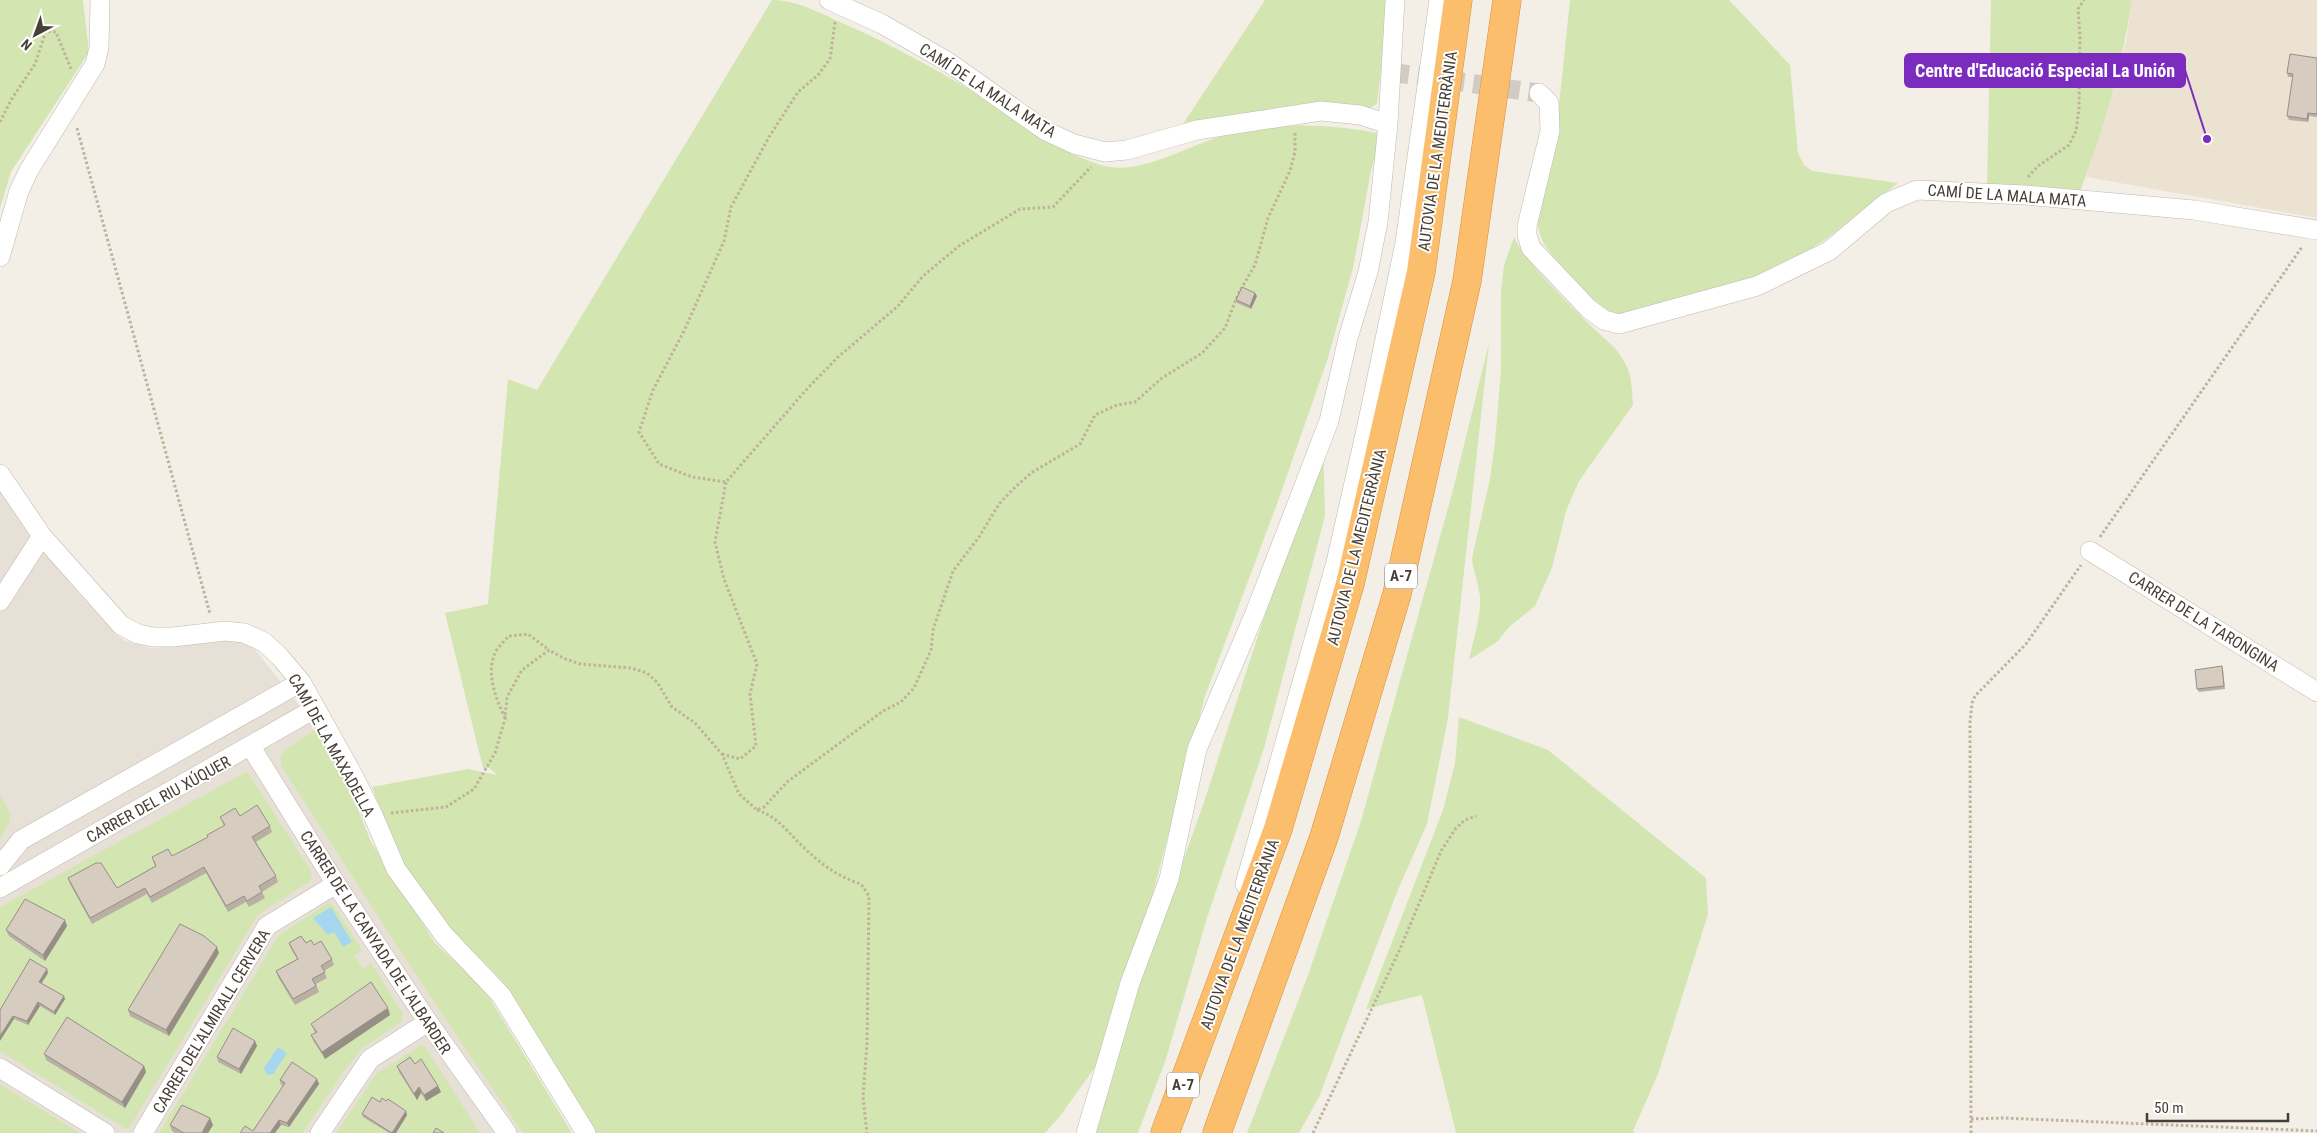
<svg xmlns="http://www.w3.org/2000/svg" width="2317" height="1133" viewBox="0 0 2317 1133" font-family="'Roboto Condensed',sans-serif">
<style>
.residential{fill:#e7e0d6}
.education{fill:#ece2d2}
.green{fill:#d3e6b1}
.water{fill:#a5d7ee}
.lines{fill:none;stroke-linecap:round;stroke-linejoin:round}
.minor-tunnel{stroke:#d0ccc4;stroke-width:19;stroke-dasharray:19 9;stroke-linecap:butt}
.minor-casing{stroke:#c1b8ad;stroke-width:20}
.highway-casing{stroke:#d9913c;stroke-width:29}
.path{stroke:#c0b09c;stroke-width:3;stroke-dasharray:2.5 2.5;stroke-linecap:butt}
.minor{stroke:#fff;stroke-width:19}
.highway{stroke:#fabe6c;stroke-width:28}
.wall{fill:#b9afa5}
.shaded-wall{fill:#968f86}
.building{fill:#d7ccc0;stroke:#968f86}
.labels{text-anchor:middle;stroke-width:4;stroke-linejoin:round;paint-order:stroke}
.shield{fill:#fff;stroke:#7e7972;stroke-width:1}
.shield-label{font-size:15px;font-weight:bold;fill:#463f36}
.street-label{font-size:16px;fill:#463f36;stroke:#fff}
.leader{fill:none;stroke:#7b2cbf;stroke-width:2}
.callout-dot{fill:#7b2cbf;stroke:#fff;stroke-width:2}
.callout{fill:#7b2cbf;stroke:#7b2cbf;stroke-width:2}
.callout-label{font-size:18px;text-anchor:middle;font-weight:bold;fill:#fff}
</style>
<rect width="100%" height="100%" fill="#f3efe7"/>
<path class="residential" d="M0 487 71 585 116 634 126 641 152 648 229 639 252 646 297 702 349 787 371 842 435 943 484 989 572 1133H0Z"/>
<path class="education" d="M2132 0H2317V218L2086 177 2110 102 2126 42Z"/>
<path class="green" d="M0 0H83L89 52 11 172 0 208Z
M772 0C796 0 818 12 840 22 889 43 938 70 983 98 1022 123 1057 152 1101 165 1140 177 1188 145 1225 135 1277 122 1329 123 1382 134L1371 171 1353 268 1328 358 1277 504 1205 696 1148 912 1108 1037 1094 1069 1060 1116 1045 1133H592L504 984C485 959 458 941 437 917 405 879 389 833 372 787L468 769 497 775 489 768H483L445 613 488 604 508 379 537 390Z
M1265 0H1389L1377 104 1365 111 1181 127Z
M1570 0H1729L1790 65 1798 153 1804 165 1812 171 1898 183 1826 239 1800 256 1746 281 1621 314C1618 313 1613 313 1610 311 1595 305 1551 257 1543 242 1539 233 1537 225 1536 216L1558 115Z
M1991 0H2132C2122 65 2104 130 2080 191L1987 187Z
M1514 237C1525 262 1571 306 1592 327 1605 339 1620 350 1627 367 1632 377 1632 393 1633 405L1579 481 1566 511 1552 568 1535 606 1509 627 1498 641 1469 660C1473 640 1481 618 1480 597 1479 584 1473 572 1472 558L1490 479 1495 442 1501 370V291L1504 265Z
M1489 343 1448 718 1427 824 1397 892 1319 1097 1299 1133H1247L1308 975 1361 821 1453 490Z
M1323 436 1325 516 1264 748 1207 918 1166 1059 1138 1133H1086L1203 805Z
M1459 717 1548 750 1706 878 1708 914 1658 1074 1633 1131 1635 1133H1456L1422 995 1366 1009 1443 810 1455 763Z
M315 730 349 787 371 842 435 943 484 989 572 1133H523C439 1013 361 890 282 767L280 758 284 750Z
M246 772 249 774 311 871 312 877 309 882 258 915 129 1128 126 1129 0 1051V907Z
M0 795C13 818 14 816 0 839Z
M328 903 334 906 362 950 354 956 363 969 371 963 403 1014 401 1022 361 1049 340 1077 303 1133H159L279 935Z
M421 1045 425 1046 480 1133H336L376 1074Z
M0 1084 80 1133H0Z"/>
<path class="water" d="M331 907 352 942 343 947 334 932 328 935 313 918Z
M278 1047 287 1053 273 1074 267 1075 264 1068Z"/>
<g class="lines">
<path class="minor-tunnel" d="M1390 72 1539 93"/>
<g class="minor-casing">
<path id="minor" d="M829 0 882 24 948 62 1046 131 1074 144 1105 152 1127 150 1197 130 1321 111 1360 115 1388 124
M1539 93 1549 103 1550 131 1527 226V235L1531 248 1589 309 1604 320 1619 324 1757 286 1829 251 1886 203 1917 190 2025 195 2194 210 2317 230
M0 257 19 191 29 170 95 64 99 48 100 0
M0 474 42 536 121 625 138 634 154 637H173L225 631 244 633 264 642 280 657 301 682 353 775 373 815 396 869 444 935 501 995 586 1133
M2090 551 2317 692
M0 601 42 536
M251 747 336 884 428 1022 507 1133
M0 866 21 840 301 682
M1245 884 1336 562 1366 430 1405 243 1439 0
M0 888 316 708
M0 1068 105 1133
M143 1133 267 926 336 884
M320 1133 370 1059 428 1022
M1086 1133 1130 983 1169 879 1197 749 1255 613 1329 421 1348 338 1368 272 1378 222 1388 124 1395 0"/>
</g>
<g class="highway-casing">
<path id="highway" d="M1165 1133 1278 829 1350 584 1421 272 1458 0
M1217 1133 1324 837 1397 594 1467 281 1507 0"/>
</g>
<path class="path" d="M835 22 830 59 818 75 798 92 769 137 731 207 724 241 684 331 653 390 639 432 659 464 692 477 726 482 806 390 838 357 898 306 923 276 959 246 1020 209 1053 207 1091 167
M0 122 11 100 35 64 46 31 56 32 71 69
M77 128 210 614
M2028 177 2038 166 2069 145 2076 131 2079 108 2080 37 2078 9 2084 0
M2100 537 2302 247
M505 718C496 699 485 672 496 651 500 645 505 640 509 636L528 634 549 650
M722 754 740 759 756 746 750 694 757 664 724 579 715 542 726 482
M757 810C775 816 784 827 797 841 816 860 835 876 861 884L869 896 867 1043 863 1097 867 1133
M391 813 446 807 474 789 495 753 505 719 507 697 522 670 549 650 563 658 580 664 631 668 647 673 657 682 672 707 695 723 722 754 739 794 757 810 764 807 787 782 883 711 901 702 914 688 931 650 933 630 953 571 979 537 999 504 1012 490 1031 473 1080 444 1095 415 1117 405 1135 402 1162 378 1202 353 1225 328 1238 294 1255 265 1268 218 1290 171 1295 152V132
M1971 1119 2003 1118 2317 1131
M1313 1133 1400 949 1441 851 1456 828 1465 820 1476 816
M1971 1133 1970 722 1972 703 1975 696 2026 644 2081 565"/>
<use href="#minor" class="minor"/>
<use href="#highway" class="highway"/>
</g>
<path class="wall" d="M2317 58V117L2309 116 2308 122 2289 120 2287 116 2293 77H2288L2287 73Z
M1257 296 1251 309 1237 303 1236 300Z
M2222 666 2223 669 2225 689 2199 692 2197 689Z
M240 816 270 826 272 832 256 842 276 876 278 882 262 892 265 898 249 907 246 902 228 912 206 873 152 903 147 894 92 924 70 884 68 878 117 888 155 866 152 857 172 856 208 837 224 826 220 817Z
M67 926 45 961 9 936 6 930Z
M289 943H306L314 945 332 959 334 965 324 971 327 978 316 984 319 992 295 1005 278 977 276 971 297 959 291 949Z
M219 953 169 1036 130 1016 128 1010Z
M48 973 42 983 65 999 55 1015 40 1006 28 1025 14 1019 0 1010Z
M390 1015 325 1059 314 1042 311 1035 315 1033 311 1024Z
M255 1041 257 1046 241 1074 218 1062 217 1057Z
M44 1054 144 1066 146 1072 125 1108 46 1060Z
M415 1064 438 1086 441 1092 426 1101 421 1093 417 1100 399 1072 397 1066Z
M317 1079 319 1084 289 1127 281 1125 253 1131 283 1086 281 1085 280 1080Z
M380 1102 407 1115 396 1133H389L363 1117 362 1114Z
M170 1125H213L208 1133H175L172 1131Z"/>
<path class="shaded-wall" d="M2308 113 2309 116 2308 122 2307 119Z
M1255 293 1257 296 1251 309 1250 306Z
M65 920 67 926 45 961 43 955Z
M217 947 219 953 169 1036 166 1030Z
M47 969 48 973 40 985 39 982Z
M64 996 65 999 55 1015 54 1012Z
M38 1002 40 1006 28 1025 27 1021Z
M388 1008 390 1015 325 1059 322 1052Z
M13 1016 14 1019 0 1041V1036Z
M255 1041 257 1046 241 1074 239 1069Z
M144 1066 146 1072 125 1108 122 1102Z
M317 1079 319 1084 289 1127 287 1123Z
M438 1086 441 1092 426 1101 424 1095Z
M419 1087 421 1093 417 1100 414 1094Z
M406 1111 407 1115 396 1133H392Z
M210 1118 213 1125 208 1133H202Z
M279 1120 281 1125 275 1133H270Z"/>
<path class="building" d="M2290 54 2317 58V114L2308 113 2307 119 2287 116 2293 74 2287 73Z
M1242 287 1255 293 1250 306 1236 300Z
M2222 666 2224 686 2197 689 2195 670Z
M257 805 270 826 252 837 276 876 259 886 262 892 247 901 244 896 226 906 204 867 150 897 145 888 90 918 68 878 96 863H101L117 888 156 866 152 857 168 849 172 856 208 837 207 835 225 825 220 817 235 808 240 816Z
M25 899 65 920 43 955 6 930Z
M180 924 204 936 217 947 166 1030 128 1010Z
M301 936 306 943 311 940 314 945 321 941 332 959 321 966 325 972 312 979 316 986 293 999 276 971 298 959 289 943Z
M30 959 47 969 39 982 64 996 54 1012 38 1002 27 1021 13 1016 0 1036V1010Z
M371 982 388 1008 322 1052 311 1035 317 1032 311 1024Z
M67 1017 144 1066 122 1102 44 1054Z
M233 1028 255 1041 239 1069 217 1057Z
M410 1057 415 1064 421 1059 438 1086 424 1095 419 1087 414 1094 397 1066Z
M292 1062 317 1079 287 1123 279 1120 270 1133H240L245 1126 253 1131 285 1083 280 1080Z
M372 1097 380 1102 382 1098 386 1101 388 1099 406 1111 392 1133 362 1114Z
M182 1105 210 1118 202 1133H184L170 1125Z
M436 1128 444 1133H433Z"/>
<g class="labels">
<g class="shield">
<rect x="1385" y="563.5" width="32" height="25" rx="4"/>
<rect x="1167" y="1072.5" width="32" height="25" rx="4"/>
</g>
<g class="shield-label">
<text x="1401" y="581">A-7</text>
<text x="1183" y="1090">A-7</text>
</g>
<g class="street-label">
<text transform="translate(988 90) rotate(33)" y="6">CAMÍ DE LA MALA MATA</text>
<text transform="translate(1437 151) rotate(-82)" y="6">AUTOVIA DE LA MEDITERRÀNIA</text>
<text transform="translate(2007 195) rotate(4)" y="6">CAMÍ DE LA MALA MATA</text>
<text transform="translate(1356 547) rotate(-76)" y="6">AUTOVIA DE LA MEDITERRÀNIA</text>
<text transform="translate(2204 621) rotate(32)" y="6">CARRER DE LA TARONGINA</text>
<text transform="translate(332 745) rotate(61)" y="6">CAMÍ DE LA MAXADELLA</text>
<text transform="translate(158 799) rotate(-29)" y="6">CARRER DEL RIU XÚQUER</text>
<text transform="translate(1239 934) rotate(-70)" y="6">AUTOVIA DE LA MEDITERRÀNIA</text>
<text transform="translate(376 942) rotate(57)" y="6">CARRER DE LA CANYADA DE L'ALBARDER</text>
<text transform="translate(211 1021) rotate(-59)" y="6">CARRER DEL'ALMIRALL CERVERA</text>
</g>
</g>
<path class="leader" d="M2207 139L2185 70"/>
<circle class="callout-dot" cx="2207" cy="139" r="5"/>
<rect class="callout" x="1905" y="54" width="280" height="33" rx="5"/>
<g class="callout-label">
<text x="2045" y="77">Centre d'Educació Especial La Unión</text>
</g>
<g transform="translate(35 35) rotate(221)" stroke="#ffffff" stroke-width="4" paint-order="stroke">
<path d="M0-4L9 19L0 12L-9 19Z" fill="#463f36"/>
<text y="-8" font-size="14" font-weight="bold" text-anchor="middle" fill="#463f36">N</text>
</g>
<path d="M2147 1113v8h141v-8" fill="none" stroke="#463f36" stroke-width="2.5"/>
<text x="2154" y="1113" font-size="15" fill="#463f36" stroke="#ffffff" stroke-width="4" paint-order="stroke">50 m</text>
</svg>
